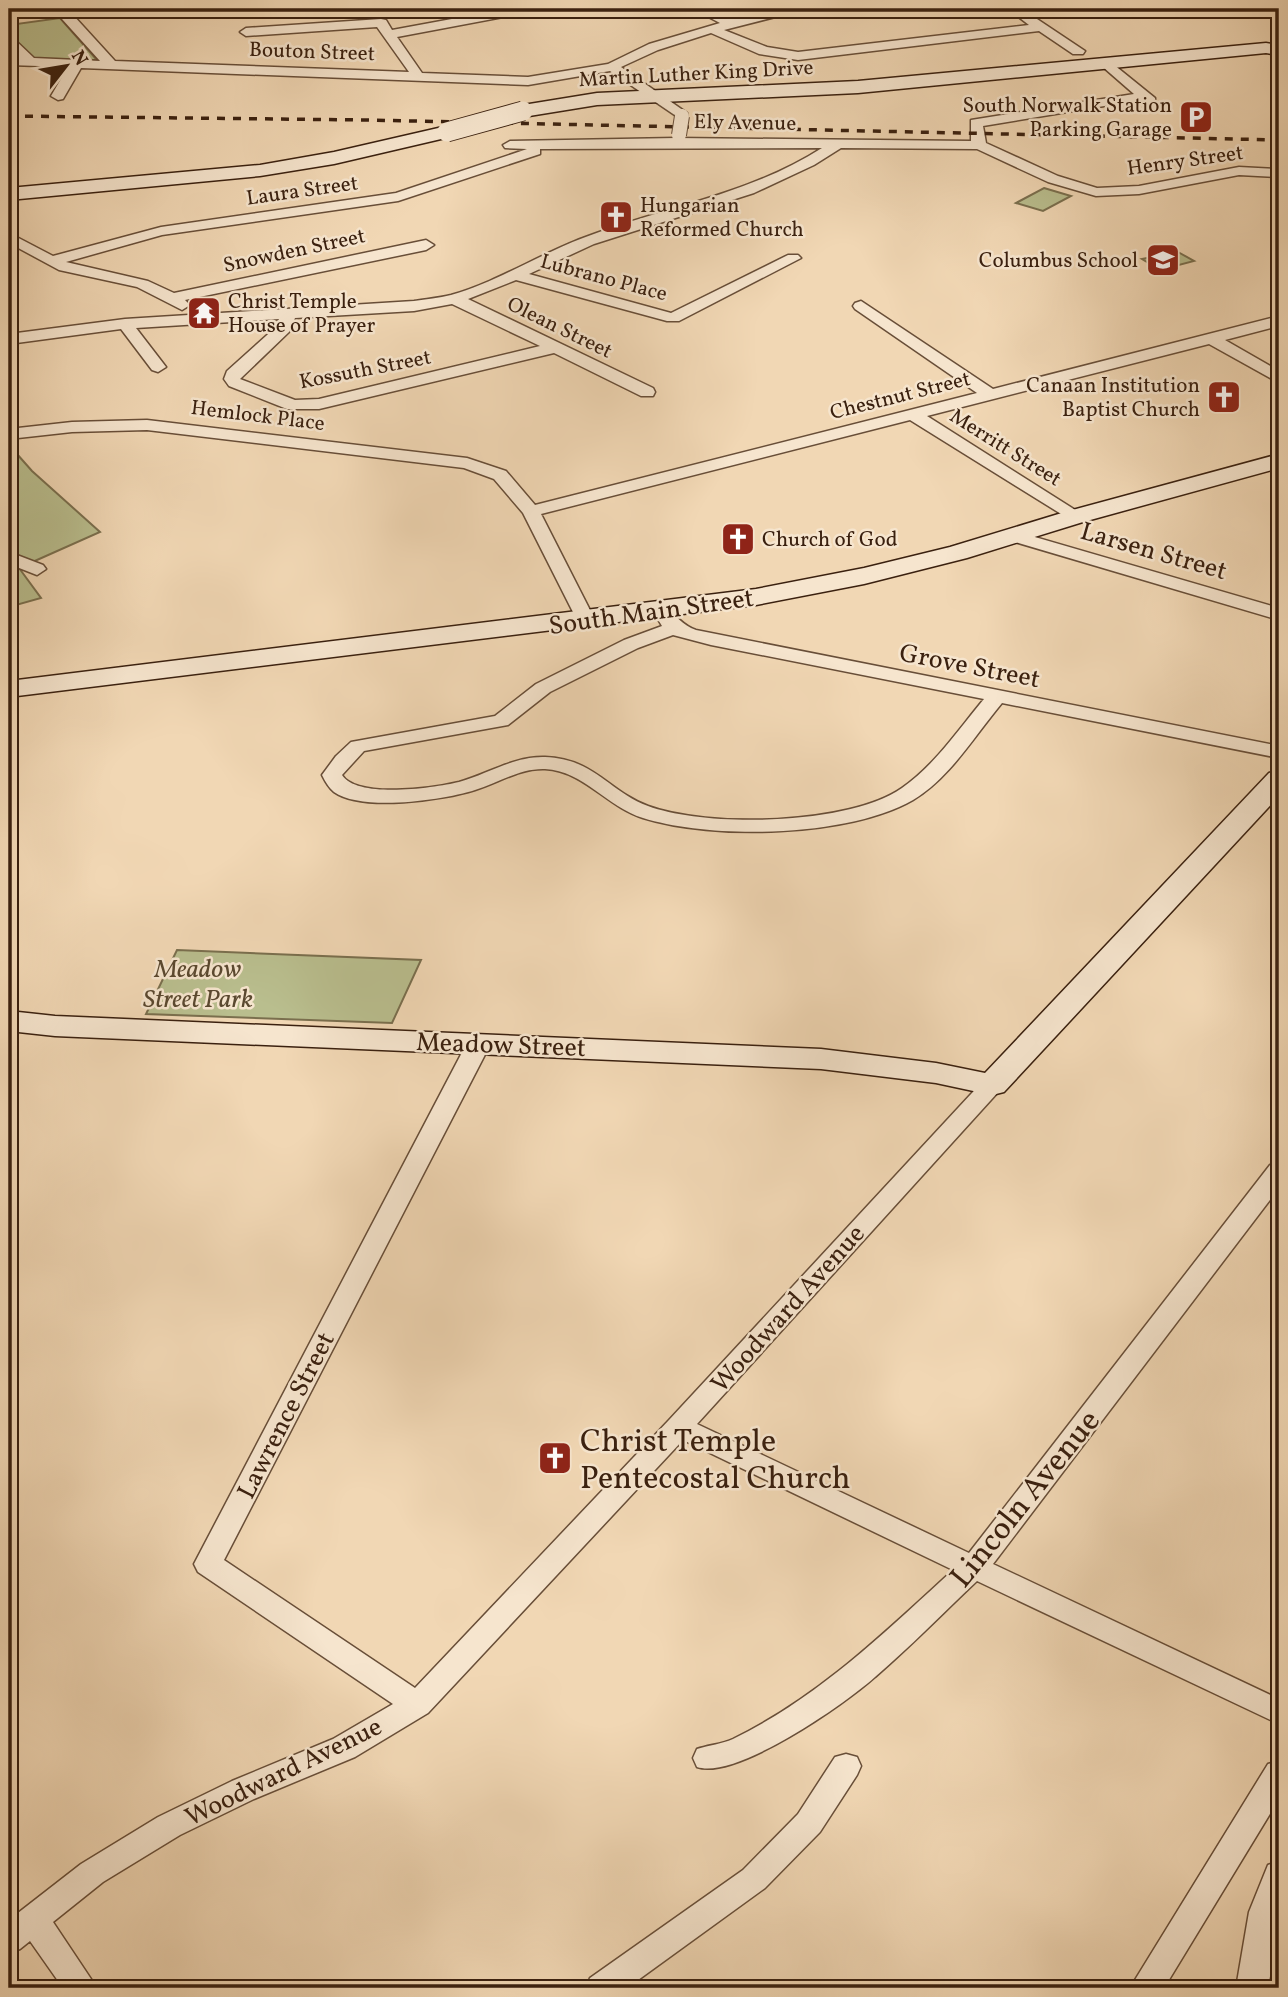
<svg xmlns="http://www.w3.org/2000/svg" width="1288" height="1997" viewBox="0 0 1288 1997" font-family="Vollkorn,serif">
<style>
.green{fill:#b9be8e;stroke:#7a6f4e;stroke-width:2}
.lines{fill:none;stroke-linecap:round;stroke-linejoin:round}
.minor-casing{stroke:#684e38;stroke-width:3}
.secondary-casing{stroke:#3a200f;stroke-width:3}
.minor{fill:#f6e5ce;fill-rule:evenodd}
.secondary{fill:#f6e5ce;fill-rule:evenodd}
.rail{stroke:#3a200f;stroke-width:3.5;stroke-dasharray:8 8;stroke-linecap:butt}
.minor-bridge-casing{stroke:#684e38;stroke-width:16;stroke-linecap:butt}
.secondary-bridge-casing{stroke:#3a200f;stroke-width:21;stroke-linecap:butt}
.minor-bridge{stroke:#f6e5ce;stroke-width:14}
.secondary-bridge{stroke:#f6e5ce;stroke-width:19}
.labels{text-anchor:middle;stroke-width:5;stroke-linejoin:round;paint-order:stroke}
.far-street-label{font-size:21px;fill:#3a200f;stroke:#f6e5ce}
.far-poi-label{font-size:21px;fill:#3a200f;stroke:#f6e5ce;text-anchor:end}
.street-label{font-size:26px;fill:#3a200f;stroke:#f6e5ce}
.park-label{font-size:26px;font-style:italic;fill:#5a482f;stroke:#f6e5ce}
.near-poi-label{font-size:32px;fill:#3a200f;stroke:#f6e5ce;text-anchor:start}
.near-street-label{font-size:32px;fill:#3a200f;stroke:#f6e5ce}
</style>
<rect width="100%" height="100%" fill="#f1d7b4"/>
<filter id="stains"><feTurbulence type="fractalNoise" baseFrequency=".00286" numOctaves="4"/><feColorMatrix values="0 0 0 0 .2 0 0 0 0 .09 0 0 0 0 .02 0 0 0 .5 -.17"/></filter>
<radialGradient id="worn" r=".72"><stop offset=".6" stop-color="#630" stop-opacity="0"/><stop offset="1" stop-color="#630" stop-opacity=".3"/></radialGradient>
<path class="green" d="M60 18 97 60H34L9 35V25Z
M1044 188 1071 196 1043 211 1016 203Z
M1178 252 1194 261 1160 270 1142 259Z
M9 445 32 471 100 532 19 568 41 598 9 607Z
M177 950 421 960 392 1023 146 1014Z"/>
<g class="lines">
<g class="minor-casing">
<path id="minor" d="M61 9H73V15L115 61 409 72 377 27 246 36 240 32 246 28 381 19 386 20 392 30 506 9H531L525 13 397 37 422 73 528 77 608 64 649 44 720 23 693 9H709L734 19 777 9H797L795 12 724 30 767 47 798 52 1029 25 1008 9H1022L1085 51 1083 54H1073L1039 31 798 60 759 54 711 33 658 50 621 67 687 113V119L682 120 610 71 528 85 81 68 63 99 58 100 51 96 68 67 9 65V57H18L9 49V38L14 39 34 58 100 61 62 19Z
M199 9H211L212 12 206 16 202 15Z
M1108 60 1155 98V104H1145L1141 100 983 126 986 143 1058 176 1097 188 1139 186 1239 167 1279 169V177L1239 175 1139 194 1096 196 1048 182 977 149 841 148 814 165 754 193 594 244 529 274 671 313 788 255H798L801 258 679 321H667L516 280 468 299 653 388 655 392 653 396H641L554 353 319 409H287L229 386 224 379 227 371 276 327 279 319 136 328 166 367 158 372 152 370 121 329 9 344V334L125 319 414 301C426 299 439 298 451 295 497 282 538 255 583 238 663 207 749 195 822 148L540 149V154L398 201 162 235 66 262 148 281 174 293 426 240 434 245 426 250 185 300 190 305 182 310 137 287 59 270 9 243V233L53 256 161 227 396 193 527 149 505 148 503 145 510 141 676 138 971 141V120L1134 94 1103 67 1101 64ZM452 304 540 346 319 399 295 400 240 379 289 332 295 318 414 311Z
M861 301 993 389 1279 316V326L1225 340 1279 371V383L1209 344 927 416 1080 513 1083 517 1080 521 1074 522 910 420 541 514 595 620 586 626 577 620 523 513 494 479 464 468 147 430 72 432 9 439V429L72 422 147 420 467 458 506 471 535 505 977 393 855 309 853 306 855 303Z
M1014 531 1279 608V620L1008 540 1005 536 1008 532Z
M9 552 43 565 46 569 37 575 9 564Z
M665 610C676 613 682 626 696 630L1279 746V758L1002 703C975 735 950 778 913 800 849 837 713 840 643 818 607 807 584 771 545 769 520 768 498 783 475 790 444 800 362 812 334 792 329 788 325 781 322 775L336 756 351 742 495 716 536 684 624 640 662 626 656 616ZM673 635 711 645 984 699C958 730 935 765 902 788 849 825 707 828 648 806 608 791 595 759 545 757 514 756 488 774 459 782 434 788 357 799 342 775L364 751 508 725 550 692 638 648Z
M479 1036 487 1038 491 1043 224 1560 415 1688 669 1420 984 1080 992 1078 1000 1080 1004 1085 1000 1090 697 1424 969 1553 1270 1165 1279 1163V1188L993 1564 1279 1699V1724L977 1581C943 1613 910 1647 875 1677 845 1704 736 1780 697 1767L693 1758 697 1749C709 1745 722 1744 733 1739 819 1697 884 1633 953 1570L683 1440 428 1713 355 1757 254 1799 180 1835 103 1882 53 1922 97 1988H63L30 1941 20 1949 9 1953V1920L81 1864 158 1817 232 1781 333 1739 393 1704 198 1572 194 1564 467 1043 471 1038Z
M846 1754 857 1757 861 1766 857 1775 820 1832 765 1888 627 1988H586L590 1978 743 1870 798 1814 835 1757Z
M1279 1761V1799L1164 1988H1130L1268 1764Z
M1279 1861V1923L1268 1988H1236L1249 1912 1268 1865Z"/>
</g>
<g class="secondary-casing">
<path id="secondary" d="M1266 43 1279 45V55L1266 53 858 93 597 105 523 117 514 111 523 105 597 93 858 81Z
M447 126 457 132 454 136 334 164 260 176 9 200V188L260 165 334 152Z
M1279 454V468L1083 522 967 558 864 584 756 605 9 697V681L756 589 864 568 950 547 1065 512Z
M1279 770V796L1004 1092 992 1095 936 1083 821 1069 55 1036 9 1031V1011L55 1016 821 1049 936 1063 985 1073 1269 773Z"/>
</g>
<use href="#minor" class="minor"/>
<use href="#secondary" class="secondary"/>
<path class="rail" d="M9 116 367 120 1279 140"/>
<g class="minor-bridge-casing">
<path id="minor-bridge" d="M679 135 682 116"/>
</g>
<g class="secondary-bridge-casing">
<path id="secondary-bridge" d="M447 132 523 111"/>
</g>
<use href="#minor-bridge" class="minor-bridge"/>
<use href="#secondary-bridge" class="secondary-bridge"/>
</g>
<defs>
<g id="parking-square" transform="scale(1.75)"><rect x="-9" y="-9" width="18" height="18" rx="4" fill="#8f2418" stroke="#f6e5ce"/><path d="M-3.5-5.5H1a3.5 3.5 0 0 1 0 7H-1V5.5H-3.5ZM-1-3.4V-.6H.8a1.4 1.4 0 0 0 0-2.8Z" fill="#fff"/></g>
<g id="church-square" transform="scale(1.75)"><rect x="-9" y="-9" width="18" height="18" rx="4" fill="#8f2418" stroke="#f6e5ce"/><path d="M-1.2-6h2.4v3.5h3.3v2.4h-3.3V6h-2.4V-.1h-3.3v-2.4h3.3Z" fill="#fff"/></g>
<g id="school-square" transform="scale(1.75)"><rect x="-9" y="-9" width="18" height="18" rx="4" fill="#8f2418" stroke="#f6e5ce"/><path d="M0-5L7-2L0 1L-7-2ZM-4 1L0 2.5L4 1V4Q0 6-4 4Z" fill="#fff"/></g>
<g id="temple-square" transform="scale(1.75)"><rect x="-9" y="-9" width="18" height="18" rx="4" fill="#8f2418" stroke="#f6e5ce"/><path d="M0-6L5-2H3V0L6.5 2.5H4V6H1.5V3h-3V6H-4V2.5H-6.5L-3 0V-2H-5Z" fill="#fff"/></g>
</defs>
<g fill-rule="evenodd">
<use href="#parking-square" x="1196" y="117"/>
<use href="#church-square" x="616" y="217"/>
<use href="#school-square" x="1163" y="260"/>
<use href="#temple-square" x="204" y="313"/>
<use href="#church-square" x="1224" y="397"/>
<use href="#church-square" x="738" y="539"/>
<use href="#church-square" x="555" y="1458"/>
</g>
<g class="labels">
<g class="far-street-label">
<text transform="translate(312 51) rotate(2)" y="7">Bouton Street</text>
<text transform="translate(696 73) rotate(-3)" y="7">Martin Luther King Drive</text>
<text transform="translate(745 122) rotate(1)" y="7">Ely Avenue</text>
<text transform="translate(1185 160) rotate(-8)" y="7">Henry Street</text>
<text transform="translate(302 190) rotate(-8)" y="7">Laura Street</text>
<text transform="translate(294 250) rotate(-12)" y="7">Snowden Street</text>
<text transform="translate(604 277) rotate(15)" y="7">Lubrano Place</text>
<text transform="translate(560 327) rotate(26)" y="7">Olean Street</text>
<text transform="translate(365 369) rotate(-11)" y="7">Kossuth Street</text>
<text transform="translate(900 395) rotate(-14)" y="7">Chestnut Street</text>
<text transform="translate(258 415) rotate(7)" y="7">Hemlock Place</text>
<text transform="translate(1006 447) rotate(32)" y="7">Merritt Street</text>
</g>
<g class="far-poi-label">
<text x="1172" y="112">South Norwalk Station<tspan x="1172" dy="24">Parking Garage</tspan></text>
<text x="640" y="212" text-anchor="start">Hungarian<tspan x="640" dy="24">Reformed Church</tspan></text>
<text x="1138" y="267">Columbus School</text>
<text x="228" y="308" text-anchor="start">Christ Temple<tspan x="228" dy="24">House of Prayer</tspan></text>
<text x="1200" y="392">Canaan Institution<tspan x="1200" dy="24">Baptist Church</tspan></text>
<text x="762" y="546" text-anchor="start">Church of God</text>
</g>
<g class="street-label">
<text transform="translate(1154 550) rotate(16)" y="9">Larsen Street</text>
<text transform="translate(651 611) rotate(-8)" y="9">South Main Street</text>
<text transform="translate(970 665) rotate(11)" y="9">Grove Street</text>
<text transform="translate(501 1044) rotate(2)" y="9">Meadow Street</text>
<text transform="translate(787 1308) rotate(-48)" y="9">Woodward Avenue</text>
<text transform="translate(285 1415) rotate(-63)" y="9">Lawrence Street</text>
<text transform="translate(283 1771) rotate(-26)" y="9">Woodward Avenue</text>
</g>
<g class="park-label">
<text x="198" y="977">Meadow<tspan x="198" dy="30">Street Park</tspan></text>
</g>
<g class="near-poi-label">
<text x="580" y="1451">Christ Temple<tspan x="580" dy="37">Pentecostal Church</tspan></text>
</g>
<g class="near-street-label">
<text transform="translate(1024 1498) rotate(-51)" y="11">Lincoln Avenue</text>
</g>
</g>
<rect width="1288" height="1997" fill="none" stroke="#f1d7b4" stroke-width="35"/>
<rect x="10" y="10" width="1267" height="1976" fill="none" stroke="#3a200f" stroke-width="3.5"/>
<rect x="18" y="18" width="1253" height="1962" fill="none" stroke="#3a200f" stroke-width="2"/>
<g transform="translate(66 66) rotate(59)" stroke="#f6e5ce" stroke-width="5" paint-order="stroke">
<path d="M0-5L12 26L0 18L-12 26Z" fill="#3a200f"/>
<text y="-10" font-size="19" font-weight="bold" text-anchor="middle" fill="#3a200f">N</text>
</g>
<rect width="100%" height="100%" filter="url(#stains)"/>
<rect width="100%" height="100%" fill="url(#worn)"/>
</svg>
